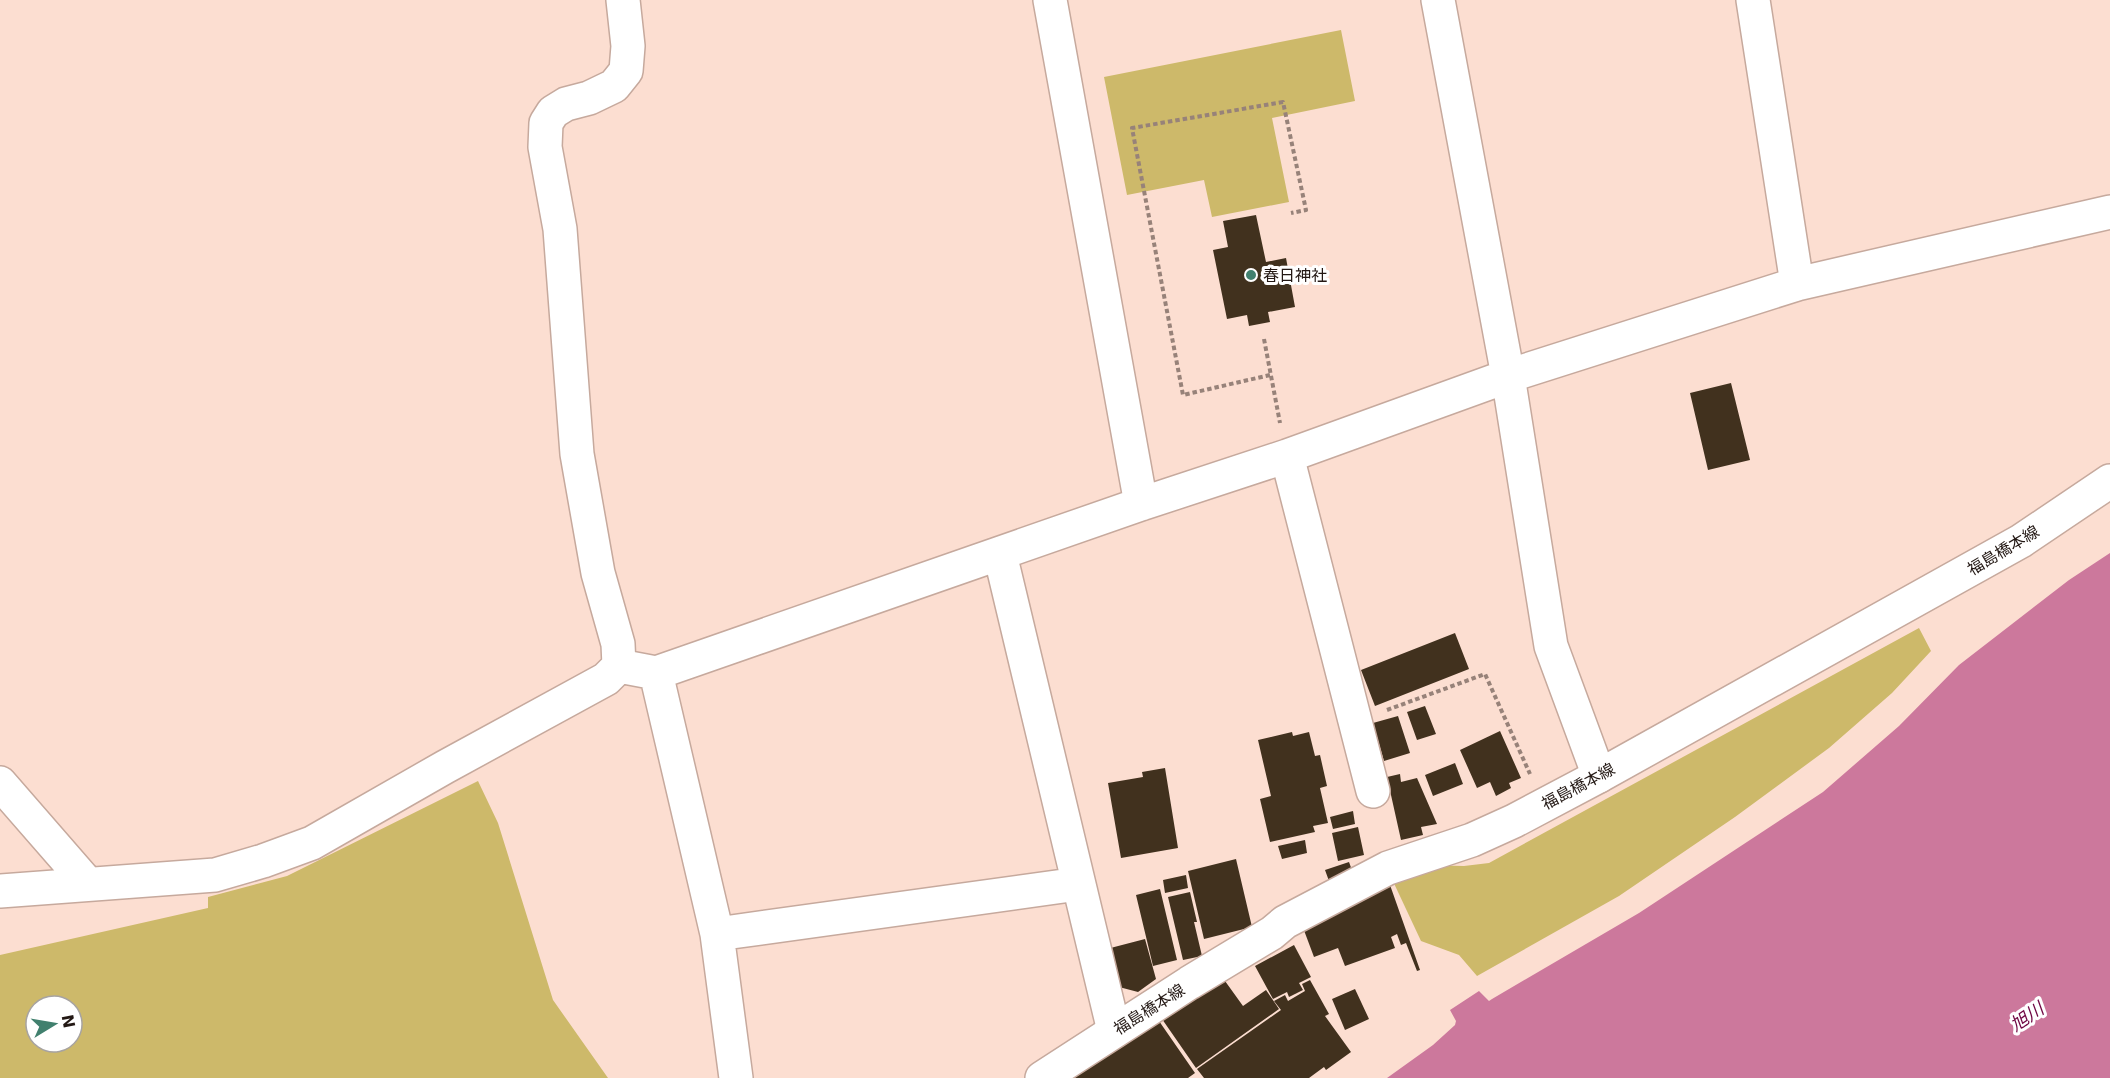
<svg xmlns="http://www.w3.org/2000/svg" width="2110" height="1078" viewBox="0 0 2110 1078" font-family="'DejaVu Sans','Noto Sans JP',sans-serif">
<style>
.green{fill:#cdb96a;fill-rule:evenodd}
.water{fill:#cc789c}
.building{fill:#41311e}
.lines{fill:none;stroke-linecap:round;stroke-linejoin:round}
.street-casing{stroke:#c6a99d;stroke-width:36}
.secondary-casing{stroke:#c6a99d;stroke-width:36}
.path{stroke:#978279;stroke-width:4;stroke-dasharray:4.5 3;stroke-linecap:butt}
.street{stroke:#fff;stroke-width:33}
.secondary{stroke:#fff;stroke-width:33}
.poi-dot{fill:#41806e;stroke:#fff;stroke-width:2}
.labels{text-anchor:middle;stroke-width:6;stroke-linejoin:round;paint-order:stroke}
.poi-label{font-size:16px;fill:#231814;stroke:#fff;text-anchor:start}
.street-label{font-size:16px;fill:#231814;stroke:#fff}
.water-label{font-size:18px;font-style:italic;fill:#700743;stroke:#fff}
</style>
<rect width="100%" height="100%" fill="#fcded1"/>
<path class="green" d="M1341 30 1355 101 1272 118 1289 202 1212 217 1204 180 1127 195 1104 77Z
M1919 628 1931 651 1892 693 1829 748 1735 817 1619 896 1477 976 1459 955 1421 941 1391 877 1420 865 1464 866 1489 863Z
M478 781 498 823 553 1000 608 1078H0V955L208 908V897L287 876ZM36 1006H72V1042H36Z"/>
<path class="water" d="M2110 553V1078H1387L1433 1045 1455 1025 1456 1021 1450 1010 1479 991 1489 1001 1492 999 1639 913 1823 792 1899 726 1959 665 2069 580Z"/>
<path class="building" d="M1256 215 1266 262 1286 258 1295 307 1268 312 1270 322 1249 326 1247 315 1227 319 1213 250 1228 247 1223 221Z
M1731 383 1750 460 1708 470 1690 393Z
M1455 633 1469 669 1375 706 1361 670Z
M1425 706 1436 734 1417 740 1407 712Z
M1398 716 1410 753 1384 761 1373 723Z
M1500 731 1521 778 1509 783 1511 788 1496 796 1490 782 1477 788 1460 750Z
M1292 732 1293 736 1309 732 1315 756 1320 755 1327 786 1320 788 1328 823 1313 826 1315 832 1270 842 1260 799 1271 796 1258 740Z
M1455 763 1463 784 1433 796 1425 775Z
M1165 768 1178 848 1121 858 1108 783 1143 777 1142 772Z
M1400 774 1401 782 1417 778 1437 824 1421 827 1423 835 1401 840 1387 777Z
M1353 811 1355 824 1333 829 1330 817Z
M1358 827 1364 855 1338 861 1332 833Z
M1305 840 1307 853 1282 859 1278 846Z
M1236 859 1252 927 1204 939 1188 871Z
M1349 862 1353 873 1329 881 1325 870Z
M1186 875 1188 888 1165 893 1163 880Z
M1390 885 1420 970 1417 971 1406 943 1401 945 1397 934 1391 937 1395 948 1345 966 1338 948 1314 957 1302 925Z
M1160 889 1177 960 1153 966 1136 895Z
M1190 892 1197 922H1194L1202 956 1183 960 1168 897Z
M1145 939 1156 979 1138 992 1119 987 1099 951Z
M1294 945 1311 977 1299 983 1303 990 1289 997 1287 992 1273 999 1255 966Z
M1310 980 1329 1014 1325 1016 1351 1052 1326 1070 1324 1067 1309 1078H1204L1197 1069 1281 1010 1274 1001 1285 995 1288 1001 1305 991 1302 984Z
M1225 981 1243 1006 1266 990 1279 1009 1196 1068 1162 1019Z
M1355 989 1369 1019 1345 1030 1332 999Z
M1159 1021 1195 1073 1188 1078H1073Z"/>
<g class="lines">
<g class="street-casing">
<path id="street" d="M1050 0 1141 504
M1438 0 1508 376 1551 646 1599 776
M1753 0 1797 284
M1287 456 1373 791
M1000 554 1114 1031
M619 666 656 673 1141 504 1287 456 1508 376 1797 284 2110 212
M656 673 717 934 736 1078
M0 783 87 883
M0 891 215 875 263 861 312 843 445 767 606 679 619 666 618 644 598 573 577 454 560 229 545 147 546 123 553 112 566 104 589 98 614 86 626 71 628 46 623 0
M717 934 1078 884"/>
</g>
<g class="secondary-casing">
<path id="secondary" d="M1042 1078 1189 983 1272 933 1285 922 1388 868 1472 840 1514 821 1599 776 2021 541 2110 481"/>
</g>
<path class="path" d="M1264 339 1280 423
M1270 375 1183 395 1132 128 1283 102 1306 210 1291 213
M1387 710 1485 674 1530 774"/>
<use href="#street" class="street"/>
<use href="#secondary" class="secondary"/>
</g>
<circle class="poi-dot" cx="1251" cy="275" r="6"/>
<g class="labels">
<g class="poi-label">
<text x="1263" y="281">春日神社</text>
</g>
<g class="street-label">
<text transform="translate(2003 550) rotate(-31)" y="6">福島橋本線</text>
<text transform="translate(1578 786) rotate(-28)" y="6">福島橋本線</text>
<text transform="translate(1149 1009) rotate(-32)" y="6">福島橋本線</text>
</g>
<g class="water-label">
<text transform="translate(2027 1017) rotate(-34)" y="6">旭川</text>
</g>
</g>
<g transform="translate(54 1024) rotate(79)"><circle r="28" fill="#ffffff" stroke="#a7a3a1" stroke-width="1.5"/>
<path d="M0-4.5L10 22L0 15L-10 22Z" fill="#41806e"/>
<text y="-9" font-size="16" font-weight="bold" text-anchor="middle" fill="#231814">N</text>
</g>
</svg>
